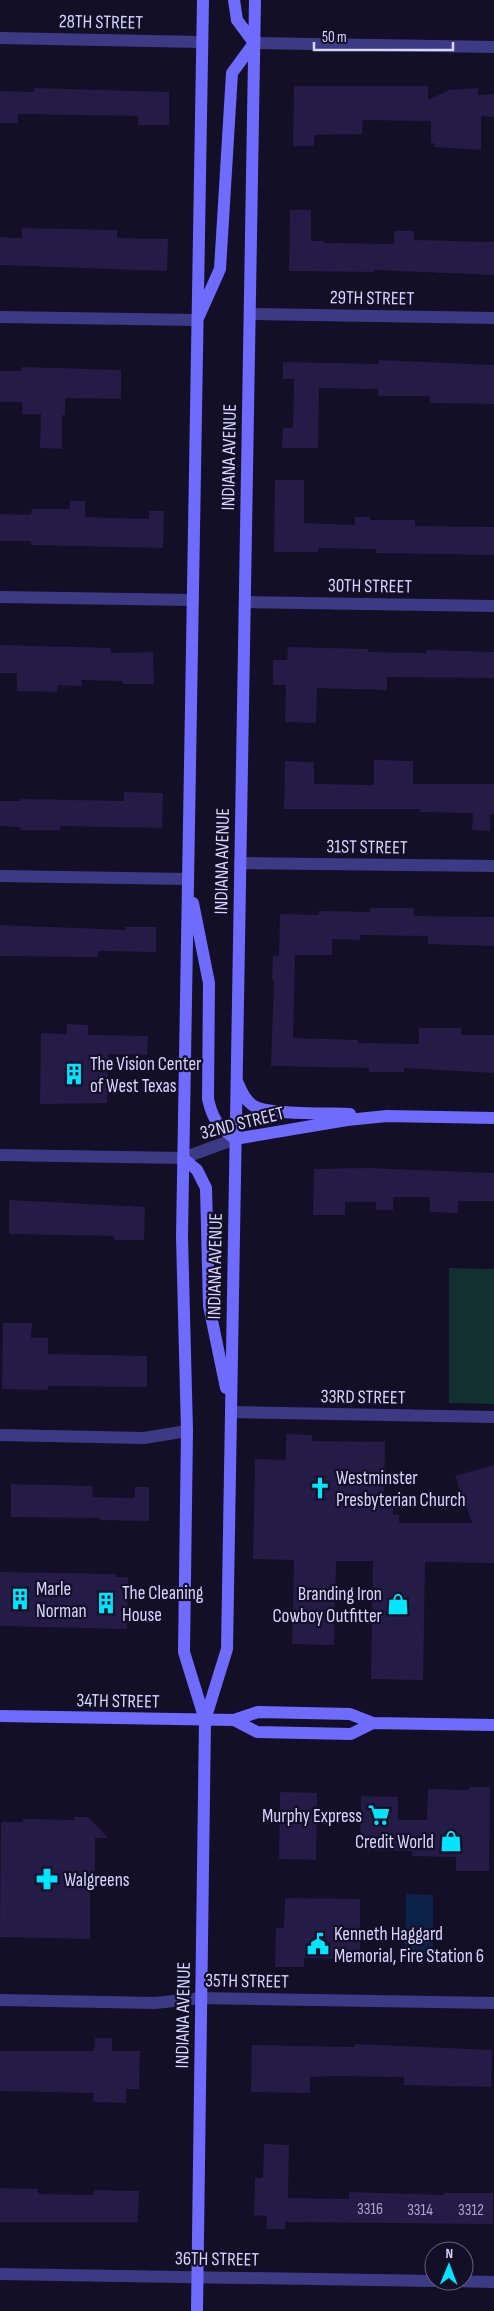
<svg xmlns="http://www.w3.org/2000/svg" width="494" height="2311" viewBox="0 0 494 2311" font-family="'Sofia Sans Condensed',sans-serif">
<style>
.green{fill:#12302f}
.water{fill:#0c2248}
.building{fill:#241b47}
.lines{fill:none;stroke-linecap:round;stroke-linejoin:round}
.street{stroke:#3d3a85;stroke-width:12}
.secondary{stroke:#6f6bff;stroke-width:12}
.labels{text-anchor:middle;stroke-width:4.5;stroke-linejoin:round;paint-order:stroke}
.number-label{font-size:16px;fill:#aca6d1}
.street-label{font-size:19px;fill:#d9d4ff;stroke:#130f26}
.poi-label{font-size:19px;fill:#d9d4ff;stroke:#130f26;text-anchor:start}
</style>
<rect width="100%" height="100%" fill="#130f26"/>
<path class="green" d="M449 1268 494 1269V1404L449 1403Z"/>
<path class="water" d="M406 1894 433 1895V1959L405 1958Z"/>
<path class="building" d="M294 86H428V100L449 90 478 88V95L494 94V117L481 116V150L434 147V143H431V121L363 120 362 134 314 135V146H293Z
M34 88 169 92V125H138V116L18 114V123H0V91L34 92Z
M290 210H311V241H324V243L394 244V231H414V240L494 242V275L374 270V272L289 271Z
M22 228 117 230V238L168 239 167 271 0 265V237L22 238Z
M379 360 494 365V404L430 403V396H378V389L319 388 318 448H282L283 428H293L294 379H283V362L378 364Z
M22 367 121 370V399L65 398V415H62V449L40 448 41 414H22V402H0V371H22Z
M275 480H304V523L355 525V517H370V520H415V526L494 527V555L376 553V549L319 548 318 552H274Z
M70 501H85V517L149 519V511H164L163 548 31 545V541H0V514L31 515 32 509H70Z
M0 645 111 648V653L153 652 154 684H123V681L82 680V686L58 685 57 692 17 691V673H0Z
M288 647 368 649V652L426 653V650L494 652V678L387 677V690L317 688 316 723 285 722 286 685H273V660H287Z
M374 760 413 761V784H494V814H490V831L472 830 473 813 420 812V809H284L285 761 314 762V784L374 785Z
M124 792 163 793 162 828 60 826V830H20L21 827 0 826V801H21V799L124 801Z
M370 908H414V916L494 917V946L428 944V936L360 935V940L332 939V955H295L293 1038 358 1040V1043L419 1044V1028H461V1035H494V1073L404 1068V1072H369V1068L271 1066 274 980H272L273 956H279L280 914 319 915V911L370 912Z
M0 925 125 930V927H156V952L98 951V957L0 956Z
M67 1024 88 1025V1035L148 1036 147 1055 108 1054 107 1103 40 1104 41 1033 67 1034Z
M368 1168 494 1173V1201H458V1213L430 1212V1197H393V1210H376V1202H345V1215H313L314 1169Z
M9 1200 145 1207 144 1240H114V1236L9 1234Z
M3 1323H32L31 1338H48V1354L147 1356V1387L48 1386V1390L2 1389Z
M286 1434 312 1435V1441L385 1442 384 1499H393V1515H399V1523H472L455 1476 494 1465V1563L425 1562 423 1680 371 1679 373 1561H336L334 1645 292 1644 294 1560 253 1559 255 1459 286 1460Z
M11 1484 93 1486 92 1497 135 1498V1487H149V1521L100 1520V1518L11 1517Z
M0 1572 116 1574 115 1577H128L127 1629 0 1626Z
M469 1787H490L489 1871H456V1857L412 1856V1851L360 1850 361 1796 398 1797V1820H427L428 1789 469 1790Z
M280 1792 317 1793 316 1860 279 1859Z
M74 1817H88L108 1838H95V1889H90V1939L0 1937 1 1822H23V1819L74 1820Z
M285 1898 360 1899V1959L304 1958V1967H275L276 1928H284Z
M95 2038H112V2051H140L139 2089H126V2103L93 2102 94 2093 0 2091V2051H94Z
M355 2044 492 2050 491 2087 404 2085V2077L333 2076 310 2077V2093L251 2092 252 2045 355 2047Z
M264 2144 289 2145 288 2198 349 2199V2192L444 2195V2193H493V2224L285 2222V2229H266L267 2216 254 2215 255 2178H263Z
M0 2188 38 2189V2194L94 2195V2190L139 2191 138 2222H0Z"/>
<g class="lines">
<path class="street" d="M0 38 202 42
M254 43 494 47
M250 314 494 318
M0 317 197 320
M0 597 193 600
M245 602 494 606
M240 863 494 866
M0 876 188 879
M0 1155 183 1158 235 1139
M231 1412 494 1417
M0 1435 144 1438 187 1431
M0 2000 155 2003 201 1998 494 2003
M0 2274 434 2281
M450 2281 494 2282"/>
<path class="secondary" d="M203 0 182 1236 187 1431 184 1652 205 1720
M199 316 220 269 232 73 254 43 237 20 234 0
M193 903 209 983 208 1099C213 1121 218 1125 235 1139L347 1120 387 1116 494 1118
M237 1081C241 1090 245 1101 254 1106 268 1115 330 1113 350 1114
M183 1158 197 1170 206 1188 209 1306 226 1388
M0 1716 234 1720 258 1712 350 1714 373 1723 494 1725
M234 1720 257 1732 351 1734 373 1723
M197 2311 205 1720 227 1649 255 0"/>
</g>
<defs>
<g id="building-bare" transform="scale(1.725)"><path d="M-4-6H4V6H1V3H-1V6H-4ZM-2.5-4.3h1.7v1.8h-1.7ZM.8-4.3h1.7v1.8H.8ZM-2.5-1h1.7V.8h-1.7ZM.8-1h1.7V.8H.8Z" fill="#00e5ff" stroke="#130f26" stroke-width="2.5" paint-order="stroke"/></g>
<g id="church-bare" transform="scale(1.725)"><path d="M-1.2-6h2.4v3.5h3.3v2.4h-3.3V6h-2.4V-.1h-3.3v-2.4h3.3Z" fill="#00e5ff" stroke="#130f26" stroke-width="2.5" paint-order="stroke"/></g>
<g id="shop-bare" transform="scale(1.725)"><path d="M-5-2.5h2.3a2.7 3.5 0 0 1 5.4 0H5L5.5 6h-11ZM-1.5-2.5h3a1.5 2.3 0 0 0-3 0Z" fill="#00e5ff" stroke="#130f26" stroke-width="2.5" paint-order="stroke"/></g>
<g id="supermarket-bare" transform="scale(1.725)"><path d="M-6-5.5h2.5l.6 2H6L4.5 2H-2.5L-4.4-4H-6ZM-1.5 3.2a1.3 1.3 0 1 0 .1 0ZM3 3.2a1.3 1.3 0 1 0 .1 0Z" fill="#00e5ff" stroke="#130f26" stroke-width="2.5" paint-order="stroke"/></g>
<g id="pharmacy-bare" transform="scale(1.725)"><path d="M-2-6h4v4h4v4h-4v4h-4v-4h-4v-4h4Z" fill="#00e5ff" stroke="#130f26" stroke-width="2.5" paint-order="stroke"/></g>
<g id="civic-bare" transform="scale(1.725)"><path d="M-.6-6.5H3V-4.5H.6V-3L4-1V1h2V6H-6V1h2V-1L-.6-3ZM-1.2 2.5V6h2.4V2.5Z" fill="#00e5ff" stroke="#130f26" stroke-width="2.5" paint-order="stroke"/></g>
</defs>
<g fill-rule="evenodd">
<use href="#building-bare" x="74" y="1074"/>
<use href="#church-bare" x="320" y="1488"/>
<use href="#building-bare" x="20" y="1599"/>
<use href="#building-bare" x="106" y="1603"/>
<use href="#shop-bare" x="398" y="1604"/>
<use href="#supermarket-bare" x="379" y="1815"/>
<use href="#shop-bare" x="451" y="1841"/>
<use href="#pharmacy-bare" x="47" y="1879"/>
<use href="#civic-bare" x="318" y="1944"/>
</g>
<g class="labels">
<g class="number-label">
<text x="370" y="2214">3316</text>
<text x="420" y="2215">3314</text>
<text x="471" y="2215">3312</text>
</g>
<g class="street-label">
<text transform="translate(101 21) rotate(1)" y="7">28TH STREET</text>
<text transform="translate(372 297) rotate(1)" y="7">29TH STREET</text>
<text transform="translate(228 457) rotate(-89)" y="7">INDIANA AVENUE</text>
<text transform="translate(370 585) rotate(1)" y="7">30TH STREET</text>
<text transform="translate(367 846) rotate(1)" y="7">31ST STREET</text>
<text transform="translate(221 861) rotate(-89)" y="7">INDIANA AVENUE</text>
<text transform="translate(242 1122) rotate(-14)" y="7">32ND STREET</text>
<text transform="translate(214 1266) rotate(-89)" y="7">INDIANA AVENUE</text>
<text transform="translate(363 1396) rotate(1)" y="7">33RD STREET</text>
<text transform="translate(118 1700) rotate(1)" y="7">34TH STREET</text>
<text transform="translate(247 1980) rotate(1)" y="7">35TH STREET</text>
<text transform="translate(182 2015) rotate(-89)" y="7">INDIANA AVENUE</text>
<text transform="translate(217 2258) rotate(1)" y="7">36TH STREET</text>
</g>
<g class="poi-label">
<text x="90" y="1070">The Vision Center<tspan x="90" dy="22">of West Texas</tspan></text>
<text x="336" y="1484">Westminster<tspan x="336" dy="22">Presbyterian Church</tspan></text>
<text x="36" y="1595">Marle<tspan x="36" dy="22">Norman</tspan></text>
<text x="122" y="1599">The Cleaning<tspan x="122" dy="22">House</tspan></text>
<text x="382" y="1600" text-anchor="end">Branding Iron<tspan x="382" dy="22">Cowboy Outfitter</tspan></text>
<text x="362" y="1822" text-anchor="end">Murphy Express</text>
<text x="434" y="1848" text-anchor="end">Credit World</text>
<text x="64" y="1886">Walgreens</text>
<text x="334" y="1940">Kenneth Haggard<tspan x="334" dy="22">Memorial, Fire Station 6</tspan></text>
</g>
</g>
<g transform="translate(449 2266) rotate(1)"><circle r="24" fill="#130f26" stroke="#625e7d"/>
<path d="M0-4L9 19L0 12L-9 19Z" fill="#00e5ff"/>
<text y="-8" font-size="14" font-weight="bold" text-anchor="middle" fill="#d9d4ff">N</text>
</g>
<path d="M314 42v8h139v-8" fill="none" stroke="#d9d4ff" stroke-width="2.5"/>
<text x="322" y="42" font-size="15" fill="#d9d4ff" stroke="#130f26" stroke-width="4" paint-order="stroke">50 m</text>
</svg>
